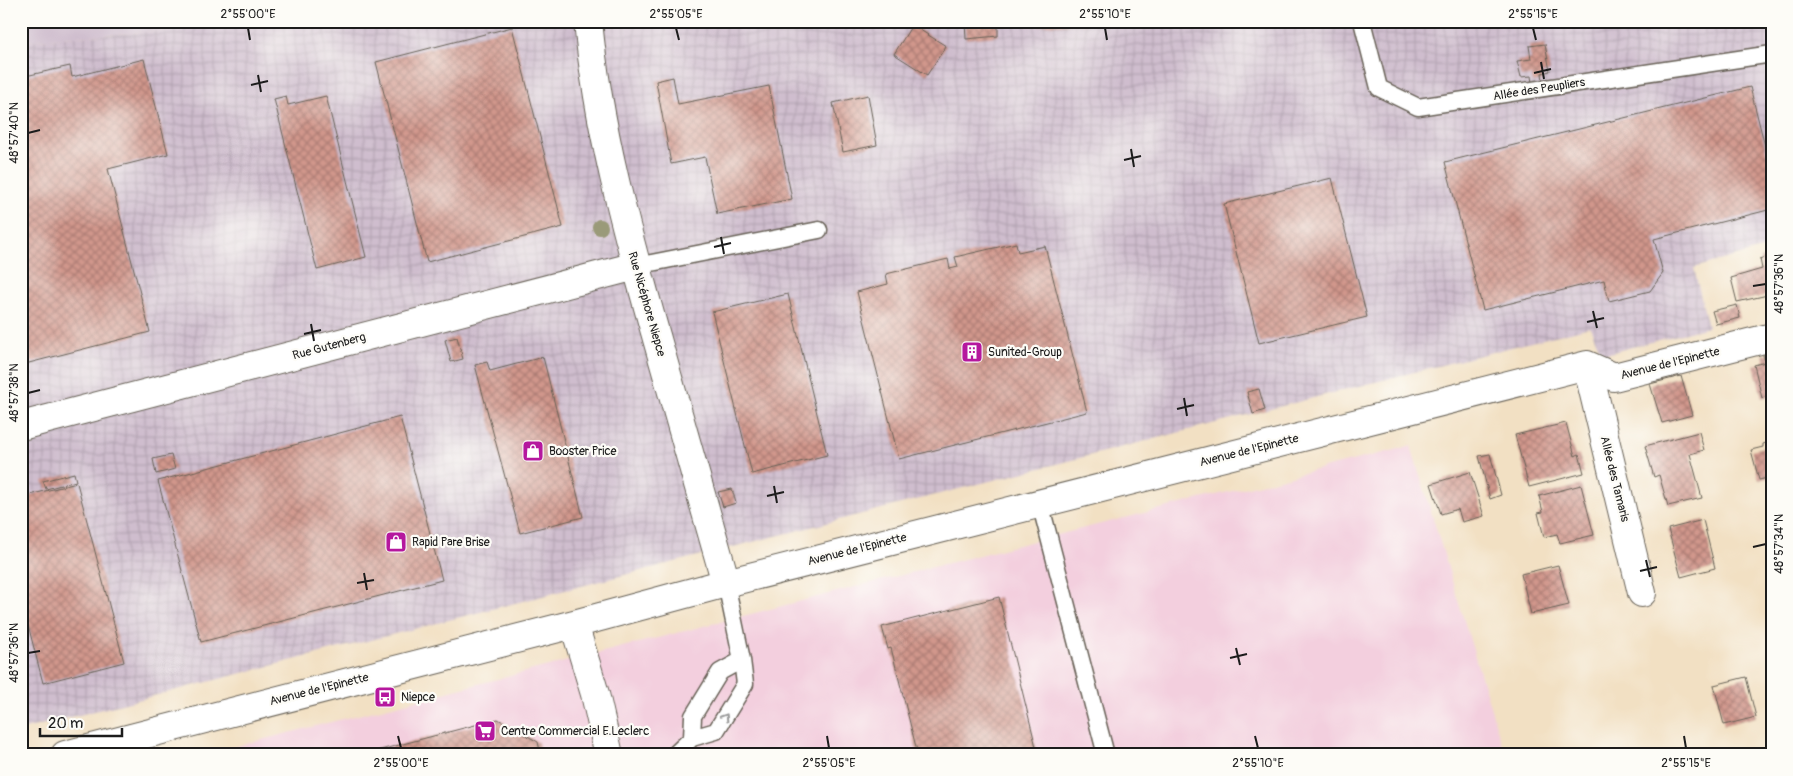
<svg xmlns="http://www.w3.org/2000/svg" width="1793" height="776" viewBox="0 0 1793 776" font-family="Pangolin,sans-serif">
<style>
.built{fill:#f3cfde}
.industrial{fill:url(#industrial-grid)}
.railway{fill:#cfbdce}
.building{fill:url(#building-cross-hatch)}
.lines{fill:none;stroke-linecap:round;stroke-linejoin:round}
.service-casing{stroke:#676156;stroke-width:19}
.minor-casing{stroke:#676156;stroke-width:30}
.service{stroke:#fff;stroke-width:16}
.minor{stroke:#fff;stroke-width:28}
.tree{fill:#9a9a79}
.oneway{stroke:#999}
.ticks{fill:none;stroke:#1c1c1c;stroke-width:2}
.labels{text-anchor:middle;stroke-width:4.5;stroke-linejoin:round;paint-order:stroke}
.street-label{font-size:12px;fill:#1c1c1c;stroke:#fdfcf7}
.poi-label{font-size:12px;fill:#1c1c1c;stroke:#fdfcf7;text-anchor:start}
.neatline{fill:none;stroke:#1c1c1c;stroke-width:2}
.ticks-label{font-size:12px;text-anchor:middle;fill:#1c1c1c}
</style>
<defs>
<pattern id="industrial-grid" width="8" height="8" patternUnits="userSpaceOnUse" patternTransform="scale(1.25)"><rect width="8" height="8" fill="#cfbdce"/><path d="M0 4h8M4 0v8" fill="none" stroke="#b1a2b0"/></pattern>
<pattern id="building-cross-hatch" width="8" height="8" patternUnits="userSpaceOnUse" patternTransform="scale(1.25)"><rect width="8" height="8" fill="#d1978c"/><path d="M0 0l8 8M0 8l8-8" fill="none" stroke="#a97a72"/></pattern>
</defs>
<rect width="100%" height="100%" fill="#fdfcf7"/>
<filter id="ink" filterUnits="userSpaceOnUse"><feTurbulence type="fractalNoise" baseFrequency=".02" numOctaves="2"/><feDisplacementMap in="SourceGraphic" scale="10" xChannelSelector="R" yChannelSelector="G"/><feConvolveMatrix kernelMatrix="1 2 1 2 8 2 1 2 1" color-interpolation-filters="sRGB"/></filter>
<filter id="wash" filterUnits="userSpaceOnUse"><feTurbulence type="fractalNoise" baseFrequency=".0096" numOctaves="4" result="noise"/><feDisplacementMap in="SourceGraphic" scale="20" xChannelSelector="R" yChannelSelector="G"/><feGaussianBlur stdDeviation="1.12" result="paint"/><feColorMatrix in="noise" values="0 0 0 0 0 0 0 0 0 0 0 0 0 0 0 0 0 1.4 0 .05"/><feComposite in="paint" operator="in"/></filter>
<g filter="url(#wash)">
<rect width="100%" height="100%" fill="#f2e0c3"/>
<path class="built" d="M1411 446 1505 755H203L1065 533Z"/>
<path class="industrial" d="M295 21H1772V246L1694 268 1708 327 1602 355 1590 327 21 730V41Z"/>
<path class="railway" d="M21 21H295L21 41Z"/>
<g id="blocks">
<path class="building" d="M628 21H641V23L628 24Z
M965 21H998V36L966 39Z
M1025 21H1097V23L1025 26Z
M912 25 946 46 927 75 894 54Z
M512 27 563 227 427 262 376 62Z
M1545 44 1550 71 1542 73 1543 81 1532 83 1531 76 1521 77 1517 61 1531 59 1529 46Z
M144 59 168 154 108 169 150 332 21 365V77L70 66 72 77Z
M673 77 678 104 769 86 792 199 717 214 705 157 671 164 656 81Z
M1750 87 1772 174V209L1654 239 1663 273 1650 291 1609 301 1604 280 1483 310 1445 162Z
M868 95 877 145 843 152 833 103Z
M286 96 288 105 326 96 366 257 317 270 274 99Z
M1332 178 1367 317 1259 343 1224 204Z
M1016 243 1018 252 1045 246 1087 412 899 459 857 292 888 284 886 274 948 259 950 269 958 267 955 257Z
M1772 255V294L1737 302 1731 278 1762 269 1760 259Z
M788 294 827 455 752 474 712 312Z
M1737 305 1740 318 1716 324 1712 311Z
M457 337 463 359 451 362 445 340Z
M1772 353V395L1762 398 1754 365 1765 362 1763 355Z
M543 357 583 517 520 533 475 365 487 362 490 371Z
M1681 376 1692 415 1662 423 1650 384Z
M1259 389 1265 410 1253 414 1247 392Z
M400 417 442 580 201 642 158 481Z
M1566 423 1575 456 1579 454 1584 473 1529 487 1515 435Z
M1699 432 1704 450 1690 454 1702 498 1668 506 1659 475 1654 477 1645 446Z
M1772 441V468L1770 469 1772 477 1759 480 1751 450 1763 447V444Z
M1490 454 1501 495 1490 499 1479 456Z
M171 455 175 469 156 474 153 459Z
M1470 472 1484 516 1462 522 1458 509 1441 514 1431 484Z
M74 473 76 481 46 489 43 481Z
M77 483 124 662 43 683 28 625H21V497Z
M1581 485 1594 535 1560 543 1557 534 1544 537 1538 513 1543 512 1539 496Z
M732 489 736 503 723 507 718 492Z
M1703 520 1715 568 1681 577 1668 529Z
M1558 565 1569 605 1531 614 1521 574Z
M999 597 1038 755H918L891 648 888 649 882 627Z
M1746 677 1756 717 1724 725 1714 685Z
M498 719 538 742 541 755H361Z"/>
</g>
</g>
<g filter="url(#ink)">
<use href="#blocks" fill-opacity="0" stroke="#676156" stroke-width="1"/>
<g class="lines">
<g class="service-casing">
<path id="service" d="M1362 21 1379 88 1418 107 1772 54
M636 266 819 230
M1040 503 1106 755
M692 738 693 716 720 672 742 660
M674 755 692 738 716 731 745 684 742 660 726 583"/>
</g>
<g class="minor-casing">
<path id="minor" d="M588 21C598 127 626 230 655 332 678 415 702 499 726 583
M1587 365 1642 593
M21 426 636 266
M574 624 595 694 609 755
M65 755 574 624 726 583 1587 365 1614 377 1772 337"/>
</g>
<use href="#service" class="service"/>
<use href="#minor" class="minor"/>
</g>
<circle class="tree" cx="600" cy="227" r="8"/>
<defs><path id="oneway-chevron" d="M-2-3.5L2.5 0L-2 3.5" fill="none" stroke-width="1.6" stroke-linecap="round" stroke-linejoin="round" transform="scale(1.25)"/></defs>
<use class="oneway" href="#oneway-chevron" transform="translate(725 717) rotate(-58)"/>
</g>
<path class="ticks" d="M248 28 250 40M676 28 679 40M1105 28 1107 40M1533 28 1536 40M1541 62 1544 79M1534 73 1551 69M258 75 261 92M251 85 268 81M28 133 40 130M1131 149 1134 167M1124 160 1141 156M721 237 724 254M714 247 731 243M1753 286 1766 284M1593 311 1597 328M1587 322 1604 318M311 324 314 341M304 334 321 330M28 393 40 390M1184 398 1187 416M1177 409 1194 405M774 486 777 503M767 496 784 492M1753 547 1766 544M1646 560 1650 577M1640 571 1657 567M364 573 367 590M357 583 374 580M1236 648 1240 665M28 653 40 651M1230 658 1247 654M398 736 401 748M827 736 829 748M1255 736 1258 748M1684 736 1686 748"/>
<defs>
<g id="building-square" transform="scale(1.125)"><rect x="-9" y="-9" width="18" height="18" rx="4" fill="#b5179e" stroke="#fdfcf7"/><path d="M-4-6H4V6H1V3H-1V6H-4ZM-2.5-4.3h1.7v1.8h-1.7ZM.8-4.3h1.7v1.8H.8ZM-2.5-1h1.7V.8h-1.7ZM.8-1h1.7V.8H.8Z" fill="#fff"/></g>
<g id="shop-square" transform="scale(1.125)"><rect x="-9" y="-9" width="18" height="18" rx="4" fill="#b5179e" stroke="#fdfcf7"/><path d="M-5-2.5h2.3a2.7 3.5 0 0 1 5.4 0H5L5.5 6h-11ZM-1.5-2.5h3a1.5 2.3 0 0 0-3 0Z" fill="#fff"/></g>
<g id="bus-square" transform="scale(1.125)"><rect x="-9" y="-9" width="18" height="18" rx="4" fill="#b5179e" stroke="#fdfcf7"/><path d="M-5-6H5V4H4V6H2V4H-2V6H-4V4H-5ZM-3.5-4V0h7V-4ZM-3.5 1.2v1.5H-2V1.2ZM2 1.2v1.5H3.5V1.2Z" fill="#fff"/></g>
<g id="supermarket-square" transform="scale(1.125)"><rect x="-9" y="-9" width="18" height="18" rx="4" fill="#b5179e" stroke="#fdfcf7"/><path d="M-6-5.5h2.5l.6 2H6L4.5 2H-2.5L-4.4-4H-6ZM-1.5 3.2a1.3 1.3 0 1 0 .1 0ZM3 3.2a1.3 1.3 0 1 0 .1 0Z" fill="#fff"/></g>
</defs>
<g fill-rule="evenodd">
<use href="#building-square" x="972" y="352"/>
<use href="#shop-square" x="533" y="451"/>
<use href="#shop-square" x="396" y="542"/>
<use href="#bus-square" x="385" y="697"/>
<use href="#supermarket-square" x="485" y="731"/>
</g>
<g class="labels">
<g class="street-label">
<text transform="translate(1539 89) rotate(-9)" y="4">Allée des Peupliers</text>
<text transform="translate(647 304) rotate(74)" y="4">Rue Nicéphore Niepce</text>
<text transform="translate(329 346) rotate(-15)" y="4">Rue Gutenberg</text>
<text transform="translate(1670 363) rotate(-14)" y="4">Avenue de l'Epinette</text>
<text transform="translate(1249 450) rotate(-14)" y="4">Avenue de l'Epinette</text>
<text transform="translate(1615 479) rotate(76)" y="4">Allée des Tamaris</text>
<text transform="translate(857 549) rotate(-14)" y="4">Avenue de l'Epinette</text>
<text transform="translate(319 689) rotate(-14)" y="4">Avenue de l'Epinette</text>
</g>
<g class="poi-label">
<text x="988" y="356">Sunited-Group</text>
<text x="549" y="455">Booster Price</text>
<text x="412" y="546">Rapid Pare Brise</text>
<text x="401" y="701">Niepce</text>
<text x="501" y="735">Centre Commercial E.Leclerc</text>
</g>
</g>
<rect width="1793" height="776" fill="none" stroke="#fdfcf7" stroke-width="55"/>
<path d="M40 728v8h82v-8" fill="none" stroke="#1c1c1c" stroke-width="2.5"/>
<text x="48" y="728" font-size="15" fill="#1c1c1c" stroke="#fdfcf7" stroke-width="4" paint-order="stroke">20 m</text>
<rect x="28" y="28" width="1738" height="720" class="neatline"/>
<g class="ticks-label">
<text x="248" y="18">2°55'00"E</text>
<text x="676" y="18">2°55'05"E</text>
<text x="1105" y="18">2°55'10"E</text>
<text x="1533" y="18">2°55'15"E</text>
<text transform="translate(14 133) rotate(-90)" y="4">48°57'40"N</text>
<text transform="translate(1779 284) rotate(-90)" y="4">48°57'36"N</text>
<text transform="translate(14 393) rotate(-90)" y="4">48°57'38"N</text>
<text transform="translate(1779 544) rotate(-90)" y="4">48°57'34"N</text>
<text transform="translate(14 653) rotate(-90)" y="4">48°57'36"N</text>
<text x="401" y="767">2°55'00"E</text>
<text x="829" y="767">2°55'05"E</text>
<text x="1258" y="767">2°55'10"E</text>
<text x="1686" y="767">2°55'15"E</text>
</g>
</svg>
